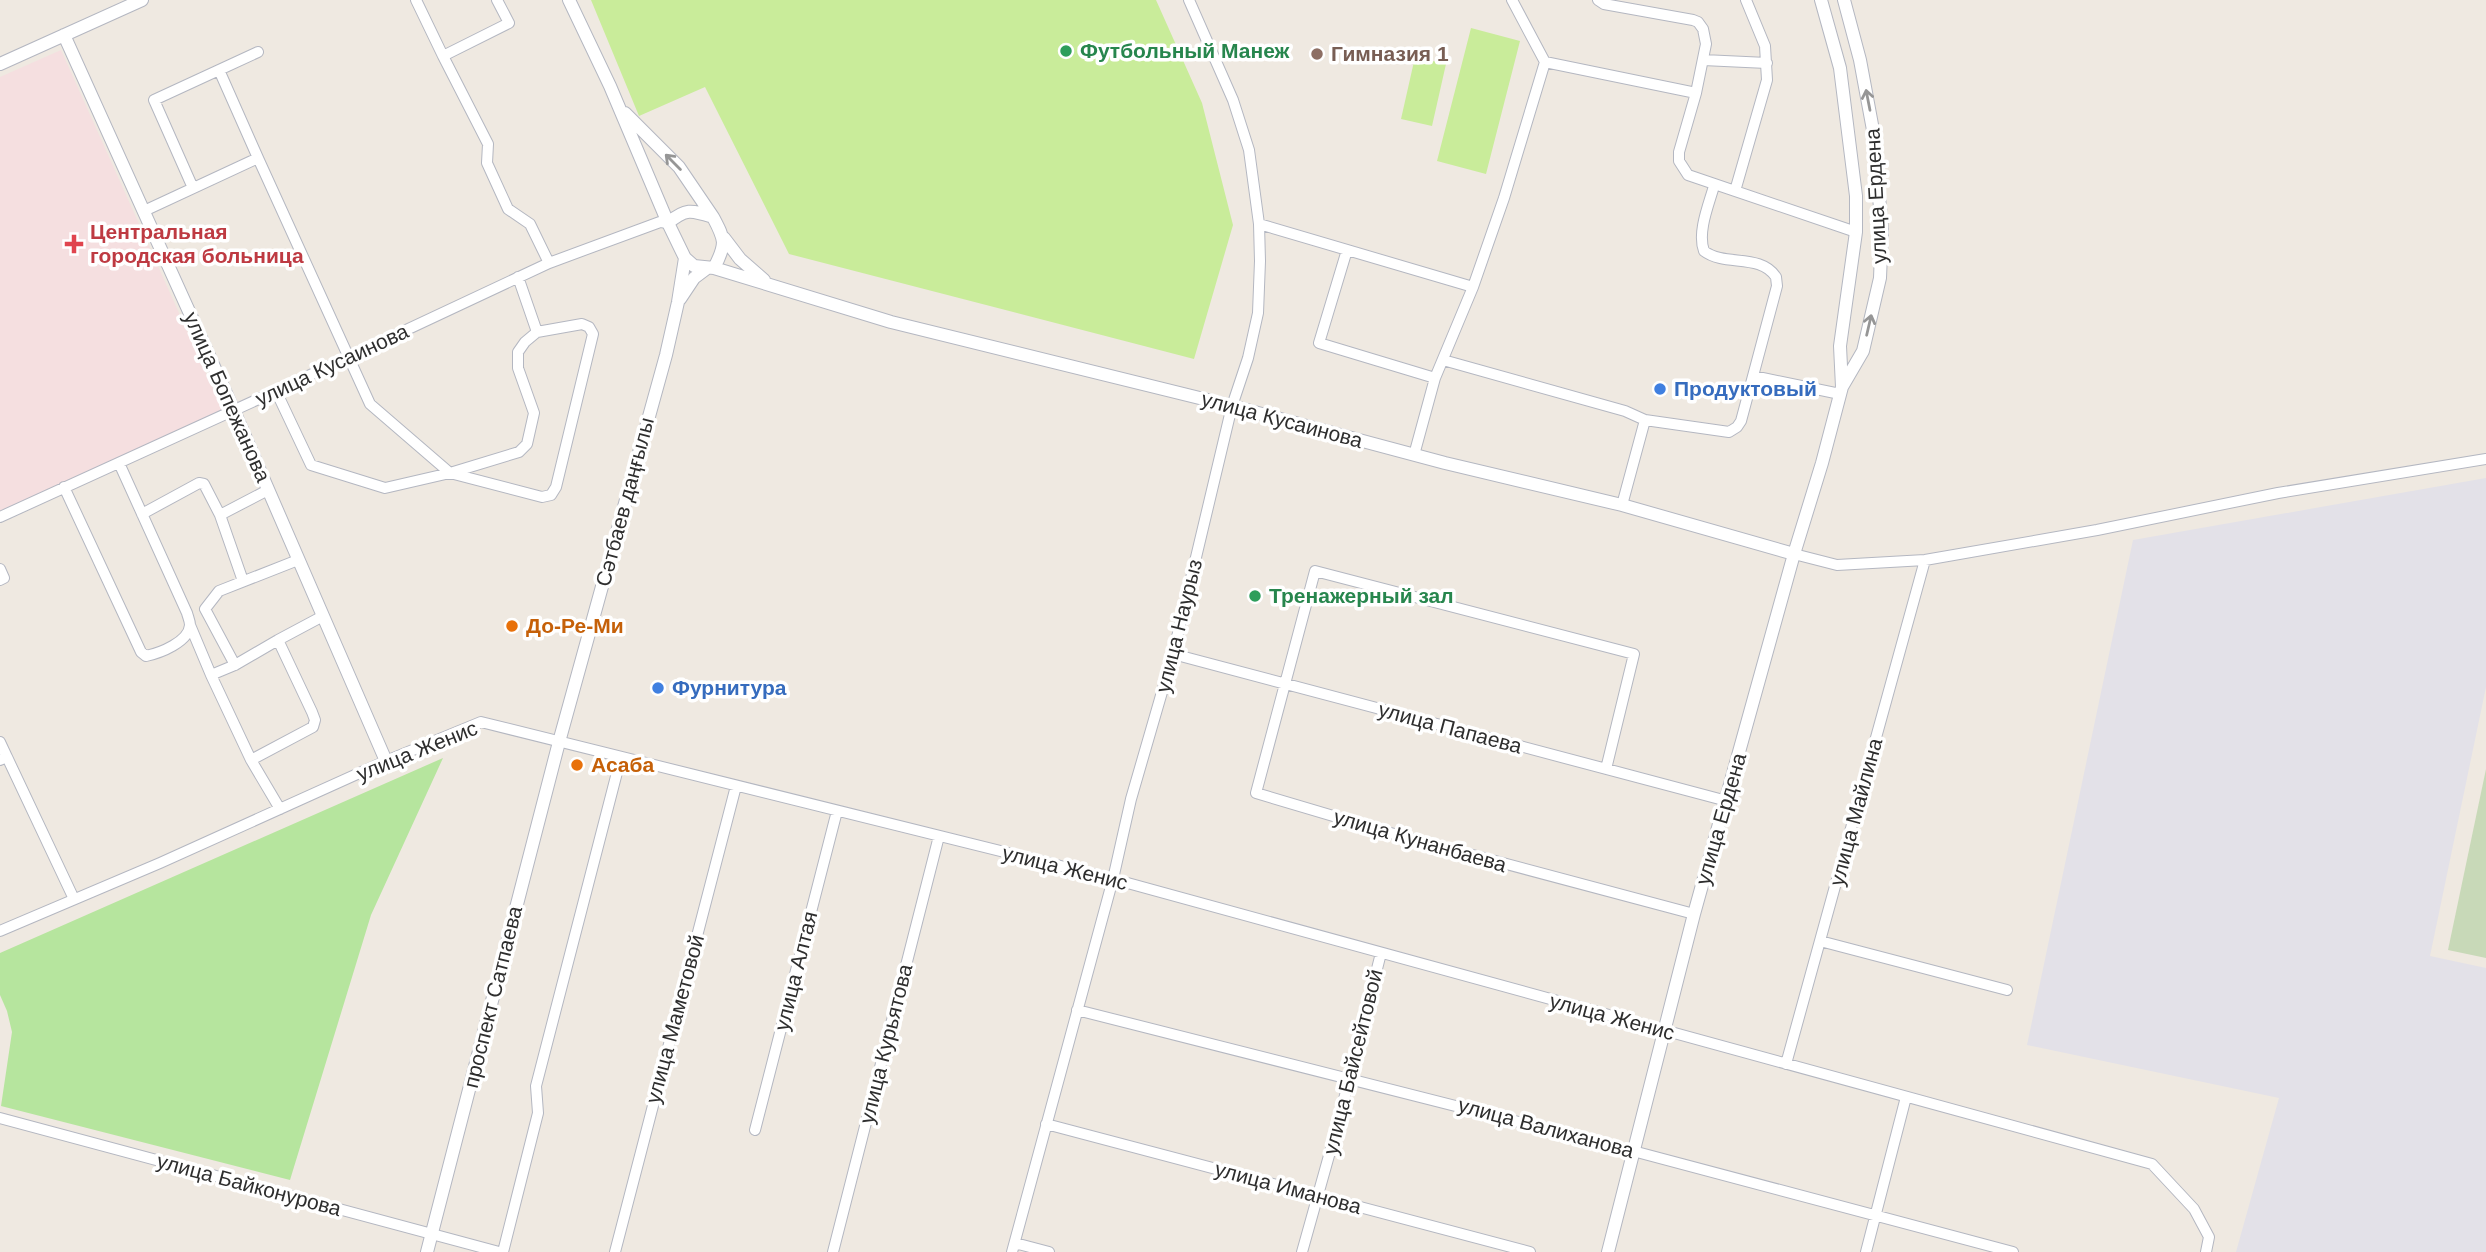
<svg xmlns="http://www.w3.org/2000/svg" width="2486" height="1252" viewBox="0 0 2486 1252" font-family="Arial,sans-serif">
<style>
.industrial{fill:#e3e1e8}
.medical{fill:#f5dfe0}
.green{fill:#b6e59e}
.cemetery{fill:#c8d9b8}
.pitch{fill:#c9ec9a}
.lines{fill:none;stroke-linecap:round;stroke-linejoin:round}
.minor-casing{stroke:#b4b7c1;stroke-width:12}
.tertiary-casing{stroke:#b4b7c1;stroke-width:14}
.minor{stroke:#fff;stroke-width:10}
.tertiary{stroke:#fff;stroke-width:12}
.oneway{stroke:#969696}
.leisure-dot{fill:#2e9e5b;stroke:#fff;stroke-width:2.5}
.education-dot{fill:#8d6e63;stroke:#fff;stroke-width:2.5}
.health-dot{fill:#e0444e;stroke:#fff;stroke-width:2.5}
.shop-dot{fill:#3f7fe0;stroke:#fff;stroke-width:2.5}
.food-dot{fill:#e8710a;stroke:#fff;stroke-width:2.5}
.labels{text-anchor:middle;stroke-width:7;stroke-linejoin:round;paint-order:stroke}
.leisure-label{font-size:21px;font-weight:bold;fill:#27864d;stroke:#fff;text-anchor:start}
.education-label{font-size:21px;font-weight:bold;fill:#785e54;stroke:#fff;text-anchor:start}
.street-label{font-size:21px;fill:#2e2e2e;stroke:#fff}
.health-label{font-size:21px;font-weight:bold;fill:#be3a42;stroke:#fff;text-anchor:start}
.shop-label{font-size:21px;font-weight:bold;fill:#366cbe;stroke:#fff;text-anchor:start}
.food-label{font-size:21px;font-weight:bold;fill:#c56008;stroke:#fff;text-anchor:start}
</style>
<rect width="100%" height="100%" fill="#efe9e1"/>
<path class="industrial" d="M2486 478V687L2430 956 2486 968V1252H2236L2279 1098 2027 1045 2133 540Z"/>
<path class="medical" d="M61 50 223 411 0 511V77Z"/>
<path class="green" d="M443 758 371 915 290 1180 1 1106 12 1032 7 1011 0 995V953Z"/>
<path class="cemetery" d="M2486 769V958L2448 950Z"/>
<path class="pitch" d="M591 0H1156L1202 103 1233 225 1194 359 789 254 705 87 639 116Z
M1471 28 1520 41 1486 174 1437 161Z
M1415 57 1446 64 1432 126 1401 119Z"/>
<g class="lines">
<g class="minor-casing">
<path id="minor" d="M416 0 443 56 509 23 497 0
M1598 0 1604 4 1693 20 1698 22 1703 29 1706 44 1696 93 1679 152V161L1688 175 1856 232
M443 56 488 144 487 163 508 209 530 224 549 263
M1703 60 1767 63
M1545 62 1696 93
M258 158 219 70 258 52
M193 188 154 100 219 70
M1735 191 1767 80 1765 46 1746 0
M144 211 258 158 370 404 450 473 519 452 527 444 534 413 518 368V352L525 342 537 332
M1259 224 1473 287
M1347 250 1319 343 1435 378
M1443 360 1625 411 1645 420
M1753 376 1840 394
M276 391 311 465 385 488 450 473 542 497 551 495 556 487 593 334 589 327 582 324 537 332 518 277
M1414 455 1435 378 1473 287 1504 198 1545 62 1512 0
M64 487 141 652 146 656C160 653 189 642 190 625 190 621 188 617 187 613L119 463
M1622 505 1645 420 1729 432 1737 427 1741 421 1777 286 1776 277C1760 253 1725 267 1704 251 1697 232 1709 204 1714 186
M142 514 199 483 204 484 220 515 243 581
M220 515 268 490
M0 517 276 391 549 263 660 222 668 223
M1794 554 1837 565 1925 560 2097 530 2278 493 2486 459
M0 569 4 578 0 580
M190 625 211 675 235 665 278 640
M1173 654 1727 801
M235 665 205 609 219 591 298 560
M211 675 251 760
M0 742 7 757
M0 760 7 757 74 899
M1606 769 1634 654 1315 571 1256 793 1394 834 1694 914
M280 809 251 760 313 727 315 720 312 712 278 640 323 616
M0 931 160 863 386 761 481 722 1113 879 2152 1164 2194 1209 2209 1237 2206 1252
M1820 941 2007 990
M1077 1010 1633 1151 2013 1252
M1786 1064 1925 560
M0 1118 499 1252
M1046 1124 1530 1252
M755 1130 837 811
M1015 1243 1049 1252
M503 1252 538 1113 536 1086 621 757
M615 1252 736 786
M833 1252 939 836
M1012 1252 1113 879 1131 799 1173 654 1232 406 1248 358 1258 313 1260 261 1259 224 1249 150 1233 100 1189 0
M1302 1252 1337 1127 1381 953
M1866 1252 1906 1097"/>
</g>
<g class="tertiary-casing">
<path id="tertiary" d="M569 0 610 86 668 223
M1821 0 1840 68 1856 196V232L1840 346 1842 387
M64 35 234 411 386 761
M0 64 142 0
M625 113 679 167 713 217
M724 238 740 259 764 280
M714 268 891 322 1232 406 1445 463 1622 505 1794 554
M680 299 694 278 706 269
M427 1252 559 742 666 355 678 302 685 258 668 223C686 208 691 210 713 217 725 240 727 243 714 268L694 266 685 258
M1608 1252 1694 914 1794 554 1822 463 1842 387 1863 351 1880 278 1882 230 1873 130 1860 60 1844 0"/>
</g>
<use href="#minor" class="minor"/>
<use href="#tertiary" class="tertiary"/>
</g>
<defs><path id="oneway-shaft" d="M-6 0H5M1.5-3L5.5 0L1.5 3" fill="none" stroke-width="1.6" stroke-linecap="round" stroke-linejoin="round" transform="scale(1.75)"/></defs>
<g class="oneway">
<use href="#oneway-shaft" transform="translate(1868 100) rotate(-101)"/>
<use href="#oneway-shaft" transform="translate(673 162) rotate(-135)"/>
<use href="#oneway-shaft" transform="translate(1869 325) rotate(-77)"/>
</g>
<g class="leisure-dot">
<circle cx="1066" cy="51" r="7"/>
<circle cx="1255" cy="596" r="7"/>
</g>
<circle class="education-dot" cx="1317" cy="54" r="7"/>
<path class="health-dot" d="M70.5 233.5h7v7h7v7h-7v7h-7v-7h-7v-7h7z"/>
<g class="shop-dot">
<circle cx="1660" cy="389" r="7"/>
<circle cx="658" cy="688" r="7"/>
</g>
<g class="food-dot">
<circle cx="512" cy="626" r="7"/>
<circle cx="577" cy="765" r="7"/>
</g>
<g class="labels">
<g class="leisure-label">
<text x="1080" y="58">Футбольный Манеж</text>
<text x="1269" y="603">Тренажерный зал</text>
</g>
<g class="education-label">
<text x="1331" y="61">Гимназия 1</text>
</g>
<g class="street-label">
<text transform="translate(1876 196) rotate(-93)" y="7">улица Ердена</text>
<text transform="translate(332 365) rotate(-25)" y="7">улица Кусаинова</text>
<text transform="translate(227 397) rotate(66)" y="7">улица Бопежанова</text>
<text transform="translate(1282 420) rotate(15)" y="7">улица Кусаинова</text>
<text transform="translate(625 502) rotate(-75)" y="7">Сәтбаев даңғылы</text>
<text transform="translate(1179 626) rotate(-76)" y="7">улица Наурыз</text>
<text transform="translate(1450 728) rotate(15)" y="7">улица Папаева</text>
<text transform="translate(417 751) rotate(-22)" y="7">улица Женис</text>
<text transform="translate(1856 812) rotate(-75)" y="7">улица Майлина</text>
<text transform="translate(1721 819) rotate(-74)" y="7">улица Ердена</text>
<text transform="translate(1420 841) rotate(16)" y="7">улица Кунанбаева</text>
<text transform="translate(1065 868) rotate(14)" y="7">улица Женис</text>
<text transform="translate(796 971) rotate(-76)" y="7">улица Алтая</text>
<text transform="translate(493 997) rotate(-76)" y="7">проспект Сатпаева</text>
<text transform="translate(1612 1017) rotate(15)" y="7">улица Женис</text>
<text transform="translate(675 1019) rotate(-75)" y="7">улица Маметовой</text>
<text transform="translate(886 1044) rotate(-76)" y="7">улица Курьятова</text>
<text transform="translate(1353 1062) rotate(-76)" y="7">улица Байсейтовой</text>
<text transform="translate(1546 1128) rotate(15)" y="7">улица Валиханова</text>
<text transform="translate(249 1185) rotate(15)" y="7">улица Байконурова</text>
<text transform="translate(1288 1188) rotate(15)" y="7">улица Иманова</text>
</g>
<g class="health-label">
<text x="90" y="239">Центральная<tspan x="90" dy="24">городская больница</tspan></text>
</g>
<g class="shop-label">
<text x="1674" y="396">Продуктовый</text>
<text x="672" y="695">Фурнитура</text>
</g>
<g class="food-label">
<text x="526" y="633">До-Ре-Ми</text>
<text x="591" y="772">Асаба</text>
</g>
</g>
</svg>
